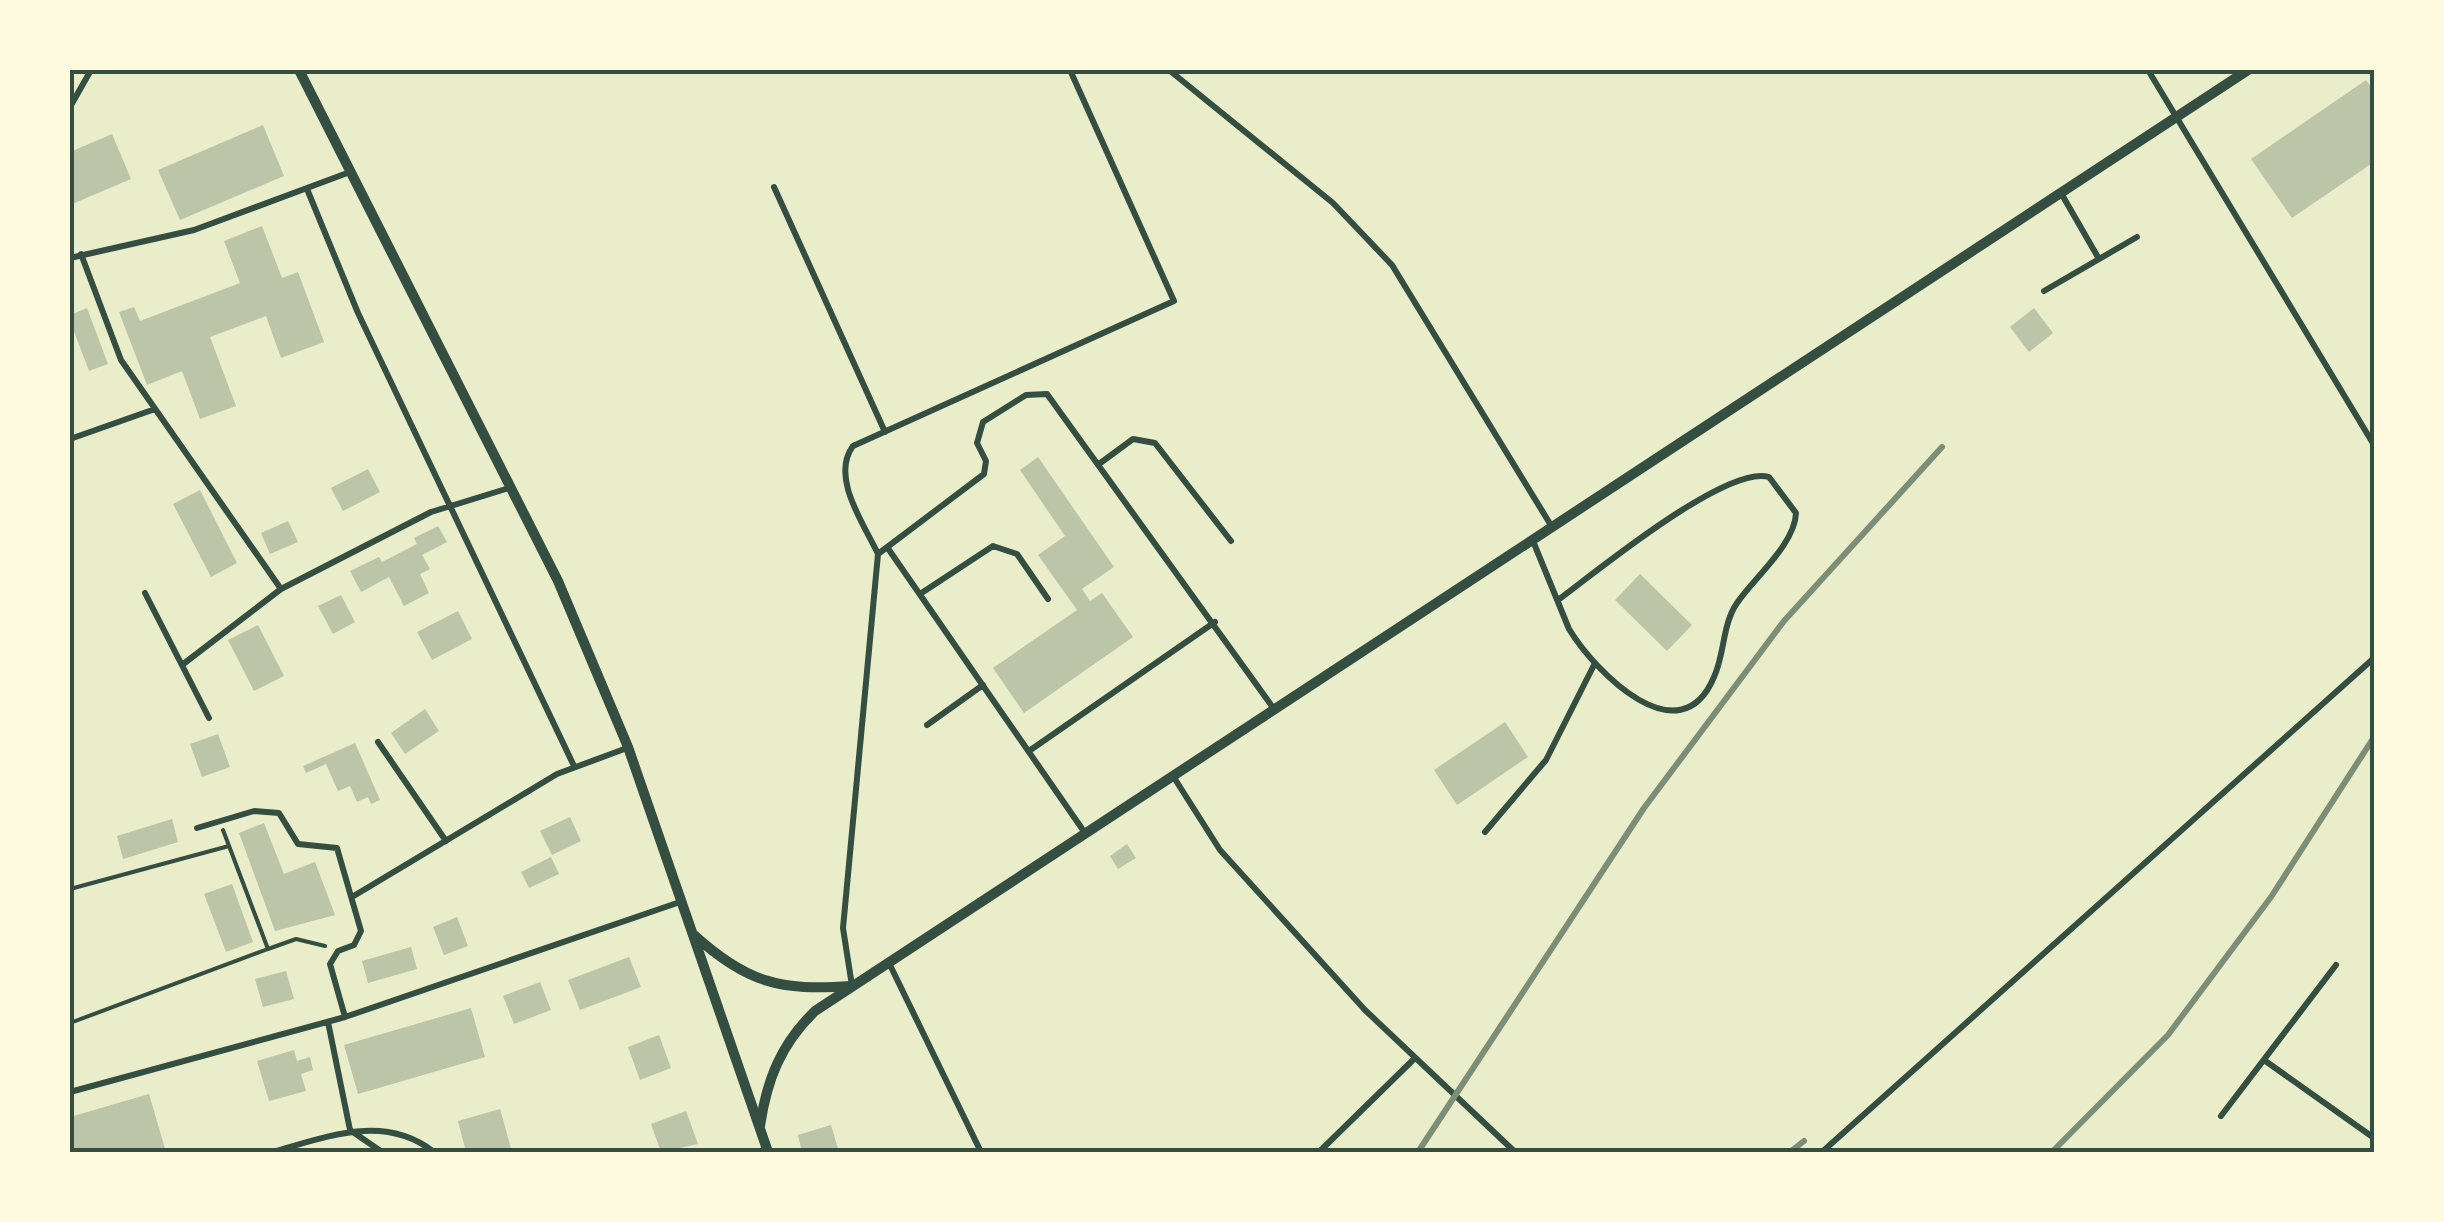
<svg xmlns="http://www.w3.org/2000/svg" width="2444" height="1222" viewBox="0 0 2444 1222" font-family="'Libre Baskerville',serif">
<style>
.building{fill:#bcc5a7}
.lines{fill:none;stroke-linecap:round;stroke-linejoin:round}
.path{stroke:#344e41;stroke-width:4}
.service{stroke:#344e41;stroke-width:6}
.minor{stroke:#344e41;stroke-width:10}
.rail{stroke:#7c8e77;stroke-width:6}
.neatline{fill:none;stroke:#344e41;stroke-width:4}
</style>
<rect width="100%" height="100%" fill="#e9edc9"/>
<path class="building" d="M2366 80 2374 91V162L2292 218 2251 159Z
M263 125 284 176 180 220 158 170Z
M112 134 131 179 70 205V152Z
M262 226 282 278 298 272 324 342 281 358 266 316 210 337 236 406 200 419 182 371 147 385 119 312 134 307 140 321 240 283 224 241Z
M87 308 108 364 89 371 70 321V315Z
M2034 308 2053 333 2029 352 2010 327Z
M1038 457 1114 567 1082 589 1090 601 1102 593 1133 637 1024 713 993 668 1077 610 1038 555 1065 536 1020 470Z
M368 469 380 492 343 511 331 488Z
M200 490 237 563 211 577 173 504Z
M288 521 298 542 270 554 261 533Z
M438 526 447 542 422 555 430 569 420 574 429 593 404 606 389 577 361 592 350 571 379 557 382 562 417 544 414 538Z
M1640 574 1692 625 1667 651 1615 600Z
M341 595 355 622 333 634 318 606Z
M458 611 472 639 432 660 417 632Z
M258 625 284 676 254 691 228 640Z
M425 709 439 731 405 754 391 733Z
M1505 722 1528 757 1457 805 1434 770Z
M218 734 230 767 202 777 190 744Z
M355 743 380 800 371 804 368 797 357 802 350 786 338 791 326 764 306 773 303 766Z
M570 817 581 841 552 855 540 831Z
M172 819 178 842 123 859 117 836Z
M264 823 284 874 315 862 335 915 275 931 239 833Z
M1127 844 1136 858 1118 869 1110 856Z
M551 857 559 874 529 888 521 872Z
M232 884 253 942 226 952 204 894Z
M457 917 468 946 444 955 433 927Z
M411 947 417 969 368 983 362 961Z
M629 957 641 987 580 1010 568 980Z
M286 971 294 999 263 1007 255 979Z
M540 982 551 1010 514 1024 503 996Z
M471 1008 485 1057 358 1094 344 1045Z
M659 1035 671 1068 640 1080 628 1047Z
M294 1050 297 1061 310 1057 313 1070 301 1074 306 1091 269 1101 257 1061Z
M149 1094 166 1152H70V1117Z
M500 1109 512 1152H466L458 1121Z
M686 1111 698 1144 661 1152 651 1124Z
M831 1125 839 1152H802L798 1135Z"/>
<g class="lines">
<path class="path" d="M70 889 229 846
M268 949 296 939 325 946
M70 1023 268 949 223 830"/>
<path class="service" d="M1169 70 1333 203 1392 265 1552 527
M2148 70 2374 445
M70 107 91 70
M774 187 885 432
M307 189 358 313 574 766
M2061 193 2099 259
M81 254 121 360 281 589
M70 258 194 230 350 172
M2044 291 2137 237
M70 439 155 409
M1099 464 1133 439 1155 443 1231 541
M1533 541 1569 629C1595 672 1680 758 1714 677 1725 653 1722 625 1737 603 1754 578 1795 544 1796 513L1769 477C1727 464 1596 572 1558 600
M887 547 1085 833
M878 554C864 524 830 477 853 446L1174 301 1070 70
M145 593 209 718
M920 594 993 546 1017 554 1048 599
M182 665 281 589 431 512 509 488
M927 725 983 685
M378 742 446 841
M1029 751 1215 622
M1173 776 1220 850 1365 1010 1515 1152
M197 828 254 811 279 813 298 844 337 848 361 931 354 945 338 951 330 964 345 1017
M1485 832 1546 760 1595 663
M352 897 557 774 627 748
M889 963 981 1152
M852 986 843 928 878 554 984 474 986 461 977 443 983 422 1026 395 1047 394 1274 709
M328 1022 350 1130 382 1152
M2264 1060 2374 1138
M70 1092 345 1017 680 902
M2221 1116 2336 965
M272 1152C327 1137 384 1113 434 1152
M1319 1152 1415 1058
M1822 1152 2374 658"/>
<path class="minor" d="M299 70 558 581 628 747 768 1152
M694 935C747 983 780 991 851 986
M760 1126C767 1079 781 1044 815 1011L2248 70"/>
<path class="rail" d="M1418 1152 1644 808 1784 621 1942 447
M1790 1152 1804 1141
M2052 1152 2168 1035 2271 897 2374 737"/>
</g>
<rect width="2444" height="1222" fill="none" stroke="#fefae0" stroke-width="145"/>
<rect x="72" y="72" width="2300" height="1078" class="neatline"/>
</svg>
